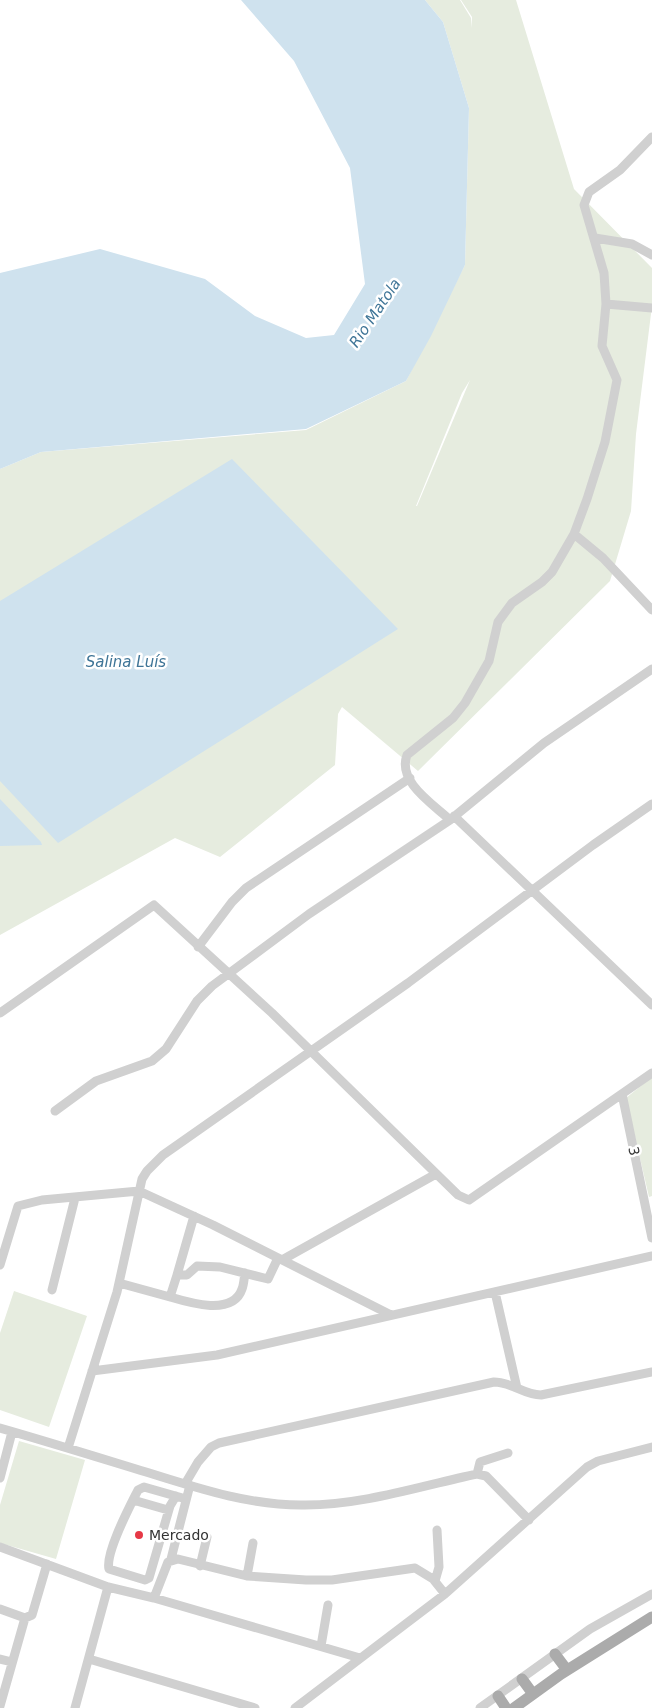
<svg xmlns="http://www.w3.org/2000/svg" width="652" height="1708" viewBox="0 0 652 1708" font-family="'DejaVu Sans',sans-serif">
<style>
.green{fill:#e6ecdf;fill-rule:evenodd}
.water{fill:#cfe2ee}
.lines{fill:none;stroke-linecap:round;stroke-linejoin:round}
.minor{stroke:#d0d0d0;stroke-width:9}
.major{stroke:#ababab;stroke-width:11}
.poi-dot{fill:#e63946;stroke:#fff;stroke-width:2}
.labels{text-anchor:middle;stroke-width:5;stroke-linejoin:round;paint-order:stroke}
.street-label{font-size:14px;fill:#333;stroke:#fff}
.poi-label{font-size:14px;fill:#333;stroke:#fff;text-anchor:start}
.water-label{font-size:15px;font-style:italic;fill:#3f7597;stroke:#fff}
</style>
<rect width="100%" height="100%" fill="#fff"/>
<path class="green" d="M425 0H460L471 18 472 28V17L461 0H516L574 189 652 268V306L636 434 631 511 610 581 418 771 342 707 338 714 335 765 220 857 175 838 0 935V469L41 452 306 430 406 381 465 265 469 108 443 22ZM470 380 417 506H416L462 393Z
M652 1077V1196L649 1197 626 1098Z
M14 1291 87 1316 49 1427 0 1410V1333Z
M19 1441 85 1460 56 1559 0 1543V1505Z"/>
<path class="water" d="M241 0H425L443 22 469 108 465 265 431 336 406 381 306 429 41 452 0 469V273L100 249 205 279 255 316 306 338 334 335 365 284 350 168 294 61Z
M232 459 398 629 58 843 0 781V601Z
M0 799 41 842 42 845 0 846Z"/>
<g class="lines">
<path class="minor" d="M595 238 632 244 652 255
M606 304 652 308
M574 534 603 558 652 610
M454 816 652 1005
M450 820C433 804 397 782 407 755L453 718 465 703 489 661 498 622 512 603 542 582 552 572 574 534 587 499 605 442 617 380 602 346 606 304 604 273 584 205 589 192 620 170 652 137
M198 947 232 902 246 888 410 778
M0 1013 154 905 272 1013 458 1195 469 1200 652 1073
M622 1094 652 1238
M55 1111 96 1081 152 1061 166 1049 197 1001 212 986 309 914 450 820 544 743 652 669
M194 1216 177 1275H187L197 1266 220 1267 268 1279 278 1258
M282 1260 436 1174
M0 1265 18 1206 42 1200 139 1191 213 1225 391 1315
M177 1275 170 1297C190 1303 233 1316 242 1289 244 1284 244 1278 245 1273
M119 1283 170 1297
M52 1290 75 1198
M495 1292 517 1388
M92 1371 217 1355 652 1256
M0 1428C49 1442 97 1457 146 1472 197 1488 251 1506 305 1505 364 1505 420 1486 477 1474L486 1476 529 1520
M68 1448 117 1292 142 1179 147 1171 163 1155 408 983 593 845 652 804
M477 1474 480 1462 508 1453
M0 1478 12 1432
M185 1484 198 1462 211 1447 219 1443 494 1382C512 1382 524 1395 541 1395L652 1372
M176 1496 170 1506 149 1578 145 1580 109 1569C105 1553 130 1506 138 1490L144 1487 186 1499
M133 1500 168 1510
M0 1547 108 1587 154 1598 360 1658
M171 1559 190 1485
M200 1566 207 1537
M247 1576 253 1543
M435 1581 439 1567 437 1530
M154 1598 168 1562 178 1559 247 1576 306 1580H332L415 1568 433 1579 445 1594
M0 1609 25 1618 32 1615 47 1564
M321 1646 328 1605
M0 1659 12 1662
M89 1659 255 1708
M0 1706 25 1618
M75 1708 108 1587
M295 1708 445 1594 587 1467 598 1461 652 1447
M480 1708 590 1629 652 1594"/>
<path class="major" d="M555 1654 567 1670
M522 1679 533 1694
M498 1696 506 1708
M514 1708 561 1674 652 1617"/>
</g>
<circle class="poi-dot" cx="139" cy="1535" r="5"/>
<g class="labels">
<g class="street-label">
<text transform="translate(634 1151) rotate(78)" y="5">3</text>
</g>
<g class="poi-label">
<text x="149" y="1540">Mercado</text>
</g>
<g class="water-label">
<text transform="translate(375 313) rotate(-56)" y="5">Rio Matola</text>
<text x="126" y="667">Salina Luís</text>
</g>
</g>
</svg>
